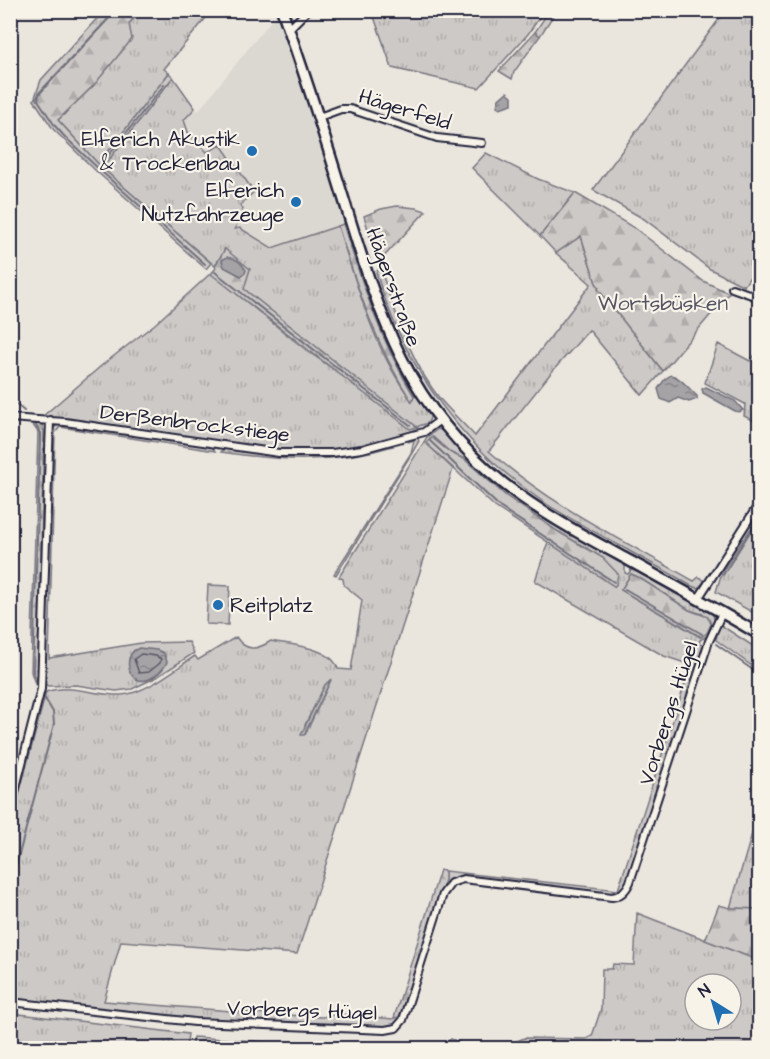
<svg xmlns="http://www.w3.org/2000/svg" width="770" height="1059" viewBox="0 0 770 1059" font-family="'Architects Daughter',sans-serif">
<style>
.built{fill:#dbd8d2}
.grass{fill:url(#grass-tufts);stroke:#787680;stroke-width:1.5;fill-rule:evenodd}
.forest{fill:url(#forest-firs);stroke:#787680;stroke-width:1.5}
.pitch{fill:#cdc9c6;stroke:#787680;stroke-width:1.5}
.water{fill:url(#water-ripples);stroke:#716f7b;stroke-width:1.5}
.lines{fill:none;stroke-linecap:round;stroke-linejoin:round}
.shore{stroke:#575666;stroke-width:1.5}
.stream{stroke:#716f7b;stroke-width:2}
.minor-casing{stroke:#22223b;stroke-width:10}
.secondary-casing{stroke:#22223b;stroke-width:14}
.minor{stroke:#f7f3e8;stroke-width:6}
.secondary{stroke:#f7f3e8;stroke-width:9}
.poi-dot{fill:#1f6fb2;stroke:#f7f3e8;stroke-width:2}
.labels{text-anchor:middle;stroke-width:4.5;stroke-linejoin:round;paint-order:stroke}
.street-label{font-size:21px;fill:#22223b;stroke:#f7f3e8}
.poi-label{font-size:21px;fill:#22223b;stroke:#f7f3e8;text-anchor:end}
.park-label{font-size:21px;fill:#555465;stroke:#f7f3e8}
</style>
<defs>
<pattern id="grass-tufts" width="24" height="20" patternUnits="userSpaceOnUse" patternTransform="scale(1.5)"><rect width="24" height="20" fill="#cdc9c6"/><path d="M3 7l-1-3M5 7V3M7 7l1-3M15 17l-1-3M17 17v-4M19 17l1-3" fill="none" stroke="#b0acab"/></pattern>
<pattern id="forest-firs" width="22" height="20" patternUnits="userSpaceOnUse" patternTransform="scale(1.5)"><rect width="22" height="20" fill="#cdc9c6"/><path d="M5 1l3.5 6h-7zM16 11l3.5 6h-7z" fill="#b0acab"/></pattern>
<pattern id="water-ripples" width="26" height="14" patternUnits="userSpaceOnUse" patternTransform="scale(1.5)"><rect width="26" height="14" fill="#a6a3a6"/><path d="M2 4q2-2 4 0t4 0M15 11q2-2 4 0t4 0" fill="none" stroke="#878488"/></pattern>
</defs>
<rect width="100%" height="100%" fill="#eae6de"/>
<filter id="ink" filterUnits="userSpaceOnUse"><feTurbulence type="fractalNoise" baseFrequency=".0167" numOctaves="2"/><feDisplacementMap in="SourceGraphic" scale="12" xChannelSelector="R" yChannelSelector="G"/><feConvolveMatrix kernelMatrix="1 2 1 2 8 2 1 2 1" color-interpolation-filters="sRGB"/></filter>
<g filter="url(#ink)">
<path class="built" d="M277 13 347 222 272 249 240 228 235 229 243 209 239 205 254 192 221 145 208 152H206L188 132 184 124 189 113 195 108 198 111Z"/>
<path class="grass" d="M98 11H111L112 15 34 100 41 80 101 14Z
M139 11H202L205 19 164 69 169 73 104 157 107 162 173 77 195 108 184 120 188 132 207 152 221 145 254 192 240 205 243 209 235 229 240 228 272 248 338 226C357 285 374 351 412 401L414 396C380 341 363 284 343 224L346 223 381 327 403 373 431 415 428 423 419 426 415 430 403 435 368 446 344 450 287 451 43 416 101 366 155 324 211 273 306 350 416 427 244 289 225 249 215 266 102 168 58 120 94 85 129 24Z
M372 11V10L544 11 528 34 479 88 392 68Z
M549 11H556L540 36 535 32Z
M725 11H759V263L744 286 710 269 644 219 593 190Z
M486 153 538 179 575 193 540 236 472 168Z
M581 236 596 283 599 287 598 289 663 371 642 395 589 330 550 374 489 451C550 505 624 541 694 581L699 577 705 581 698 588C691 587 685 582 678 578 661 568 643 559 626 549 598 534 569 519 542 501 459 444 405 369 376 272L380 268C396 313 410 361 440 399 451 412 464 424 475 436L591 284 556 253Z
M718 344 750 361 759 350V423L744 416 745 404 705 383Z
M61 423 212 447 215 451 60 427 55 433 49 658 141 643 189 642 194 653 157 677 132 689 116 691 76 685 48 686 44 683 53 428Z
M438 429 441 430C493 489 557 528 625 565V573L628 574 631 570 636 571 713 614 714 620 709 635 700 640 699 644 705 646 626 885 619 891 610 893 460 877 451 879 444 888 401 1019 389 1028 196 1020 11 1000V825L46 692C73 683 95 696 121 695 145 694 175 669 195 656L198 660 236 637C246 652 257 650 271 641 290 645 332 647 338 669L351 670 362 600 344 585 343 579 339 577 427 437ZM433 437 451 453 464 459 506 496 557 531 603 558 614 586 548 542 535 581 664 656 691 665 618 890 445 871V880L402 1009 399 1016 393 1019 341 1014 322 1017 269 1014 104 1001 121 941 297 954 453 469 426 443ZM631 574 638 577 689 610 703 614 700 637 621 590ZM331 680 305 735V725L325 685Z
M414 437H417L419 441 412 453 336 575 334 574 411 453 414 440 408 442Z
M390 444 393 446C334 464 280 461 221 452L224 449C283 458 332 459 390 444Z
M759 516V616L716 592 722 572Z
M719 624 759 650V671L716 640Z
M759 810V909L730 908Z
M637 913 755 959 759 951V1048H501L524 1038 586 1039 592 1036 601 1009 602 969H612L613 964 634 965ZM695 984H731V1020H695Z
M11 1013 188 1034 186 1048H11Z
M193 1037 354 1048H191Z"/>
<path class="forest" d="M111 11H139L129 24 132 39 94 85 58 120 102 168 211 263 206 269 96 171 53 129 34 100 112 15Z
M535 32 540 36 514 72 512 79 499 71Z
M169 73 173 77 107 162 104 163V157Z
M575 193 636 229 703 281 729 293 663 371 598 289 599 287 596 283 581 236 556 253 540 236Z
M397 206 416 208 426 211 378 263 364 216 381 209Z
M343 224C363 285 380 340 414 396L412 402C375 345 358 289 338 226Z
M225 249 250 269 244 289 417 427 410 429 211 274 216 268 215 266Z
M38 422 42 425 44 431 38 674 35 684 31 672 38 432 32 424Z
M431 437 451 453 464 459 506 496 557 531 603 558 618 574 616 585 614 586 495 507 426 443Z
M631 574 638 577 689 610 708 617 711 624 707 633 701 637 621 590Z
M331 679 304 735H301L325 685Z
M440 870 445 871V880L402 1009 399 1016 396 1018H394Z
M719 905 730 908 759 909V951L755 959 705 940Z"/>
<path class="pitch" d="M208 585 230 586 228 625 206 624Z"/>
<path class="water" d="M507 92 512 96V104L500 108 497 106 499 99Z
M227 257C235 258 242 263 246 270L245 273 241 276 224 267 222 260Z
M671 375C681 377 689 389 697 396V399L689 402 678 398 670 403 661 399 658 389 665 379Z
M706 387 735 401 743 410 739 412 735 411 703 393 702 389Z
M139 648 157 650 164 653 167 662C163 672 147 685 136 679 126 673 125 653 139 648Z
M451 1039 461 1043 466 1048H443V1044Z"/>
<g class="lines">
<path class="shore" d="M141 654 156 656 161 659 160 663 149 672 139 673 134 659Z"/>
<path class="stream" d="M110 10 111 13 110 17 39 93 38 100 55 126 65 137 102 172 205 264
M104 161 164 85
M215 272 410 425
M10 399 24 411
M429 440 501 508 614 582
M723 575 760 516
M625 589 702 634
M716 644 760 675
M35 680 33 672 40 439V433L35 424
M10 888 54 724 53 712 44 697"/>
<g class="minor-casing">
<path id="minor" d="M288 30 308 10
M319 117 341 109H350L437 138 482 143
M732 288 760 298
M10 418 65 422 279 453H332L362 449 424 432 440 420
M698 599 760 502
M10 811 41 689 50 420
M10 1002 195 1022 385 1030 396 1028 403 1020 443 894 451 883 463 879 612 897C621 896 626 891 630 882L709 641 722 613"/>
</g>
<g class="secondary-casing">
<path id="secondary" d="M282 10C303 69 322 128 340 187 377 306 401 401 503 483 542 514 586 537 630 561 673 585 717 609 760 635"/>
</g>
<use href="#minor" class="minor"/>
<use href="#secondary" class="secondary"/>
</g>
</g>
<g class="poi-dot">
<circle cx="252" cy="151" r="6"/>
<circle cx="296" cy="202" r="6"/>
<circle cx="218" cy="605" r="6"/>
</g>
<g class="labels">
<g class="street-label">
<text transform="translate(405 109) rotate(17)" y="7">Hägerfeld</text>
<text transform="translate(394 287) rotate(70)" y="7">Hägerstraße</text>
<text transform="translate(195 423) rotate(7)" y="7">Derßenbrockstiege</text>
<text transform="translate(668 713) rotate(-72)" y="7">Vorbergs Hügel</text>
<text transform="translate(302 1010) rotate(2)" y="7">Vorbergs Hügel</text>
</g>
<g class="poi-label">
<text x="240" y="146">Elferich Akustik<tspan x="240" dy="24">&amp; Trockenbau</tspan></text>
<text x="284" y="197">Elferich<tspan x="284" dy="24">Nutzfahrzeuge</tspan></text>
<text x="230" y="612" text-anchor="start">Reitplatz</text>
</g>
<g class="park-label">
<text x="663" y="310">Wortsbüsken</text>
</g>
</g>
<rect width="770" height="1059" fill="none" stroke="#f7f3e8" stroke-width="36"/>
<rect x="18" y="18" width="734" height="1023" fill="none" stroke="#22223b" stroke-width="2" filter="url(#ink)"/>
<g transform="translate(713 1002) rotate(323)"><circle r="28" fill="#f7f3e8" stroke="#a29fa3" stroke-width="1.5"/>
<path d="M0-4.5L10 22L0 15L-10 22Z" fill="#1f6fb2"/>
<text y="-9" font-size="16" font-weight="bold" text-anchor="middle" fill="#22223b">N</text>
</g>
</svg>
